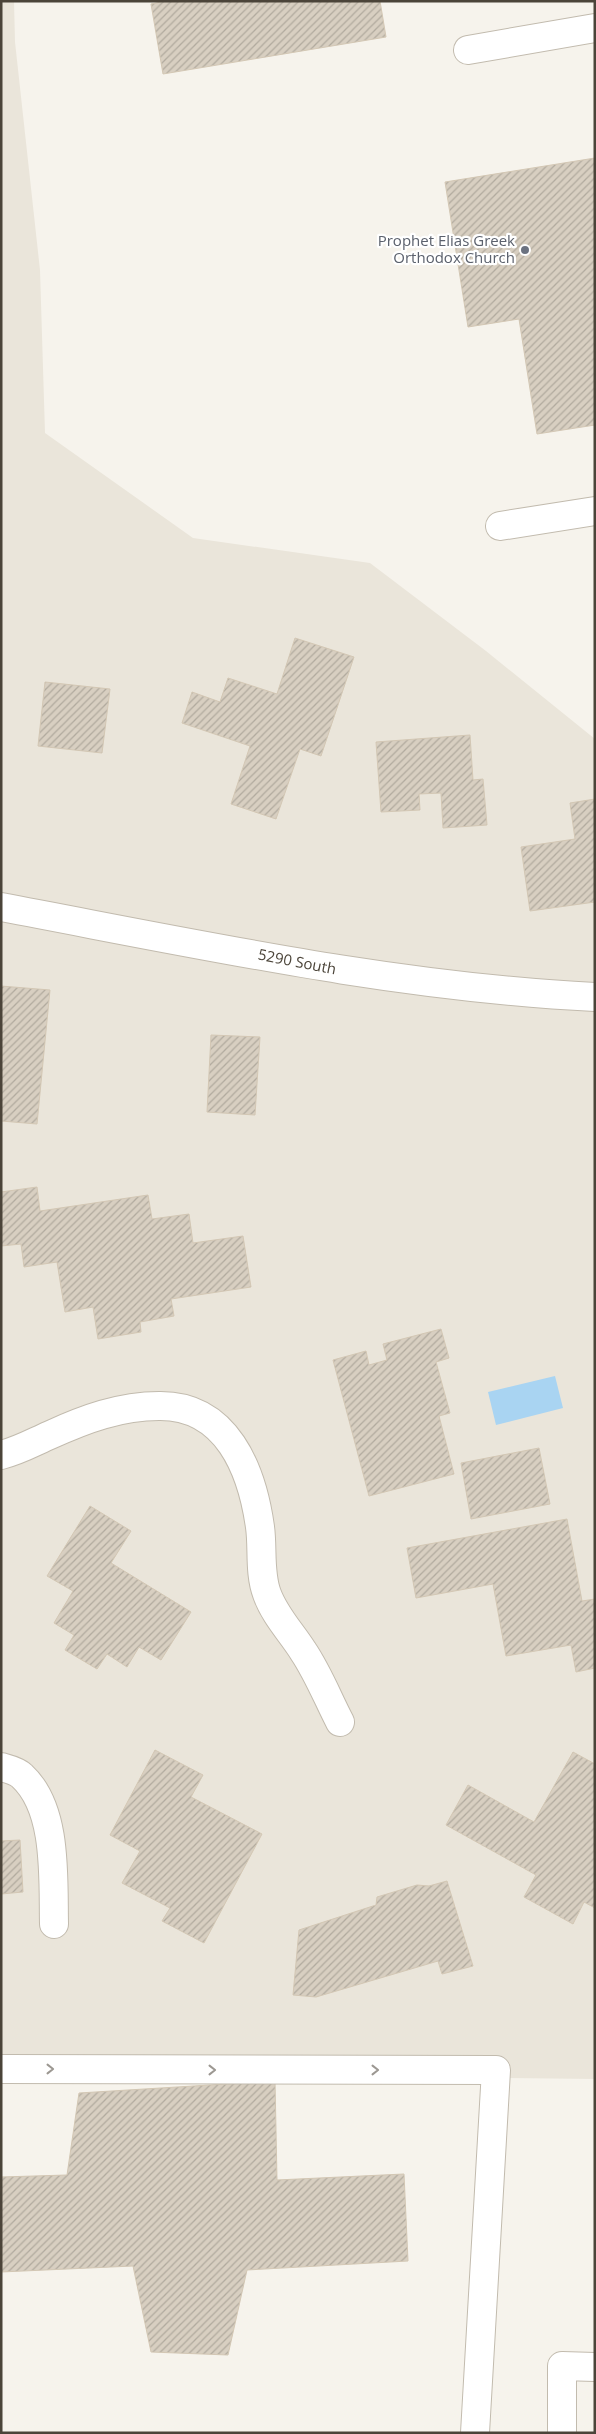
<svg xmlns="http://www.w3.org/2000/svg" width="596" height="2434" viewBox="0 0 596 2434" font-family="'Open Sans',sans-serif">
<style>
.residential{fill:#eae5da}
.water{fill:#a9d4f2}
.building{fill:url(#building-hatch);stroke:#d3c7b4}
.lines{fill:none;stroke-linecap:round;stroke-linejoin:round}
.minor-casing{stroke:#c2bbae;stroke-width:30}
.minor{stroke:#fff;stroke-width:28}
.oneway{stroke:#9c9892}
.worship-dot{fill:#6b7280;stroke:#fff;stroke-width:2}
.labels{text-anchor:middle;stroke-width:4.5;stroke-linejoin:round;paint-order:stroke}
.worship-label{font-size:15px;fill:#5b616d;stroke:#fff;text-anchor:end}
.street-label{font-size:15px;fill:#4b4439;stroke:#fff}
</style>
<defs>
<pattern id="building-hatch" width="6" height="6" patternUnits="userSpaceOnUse" patternTransform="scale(1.25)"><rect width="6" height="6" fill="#d8cfc1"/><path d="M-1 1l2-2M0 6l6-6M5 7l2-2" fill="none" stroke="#b1aa9e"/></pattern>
</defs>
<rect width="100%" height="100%" fill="#f6f3ec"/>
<path class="residential" d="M1 1H14L15 42 40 270 45 433 193 538 370 563 486 651 595 739V2079L1 2072Z"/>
<path class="water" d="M555 1376 563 1408 496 1425 488 1392Z"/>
<path class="building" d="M166 1H380L386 37 163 74 151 4Z
M595 158V425L537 434 519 319 468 327 445 182Z
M295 638 354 657 321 756 300 749 276 819 231 804 250 746 182 723 192 692 220 702 228 678 277 694Z
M45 682 110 689 102 753 38 746Z
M470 735 473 780 483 779 487 825 443 828 441 793 419 794 420 810 381 812 376 742Z
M595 799V902L530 911 521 847 575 839 570 803Z
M1 986 50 990 37 1124 1 1121Z
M211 1035 260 1037 255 1115 207 1112Z
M37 1187 40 1211 148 1195 152 1219 189 1214 193 1243 243 1236 251 1287 171 1299 174 1316 140 1322 141 1332 98 1339 93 1307 65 1312 57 1262 24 1267 21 1244 1 1246V1192Z
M441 1329 449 1358 436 1362 450 1413 439 1416 454 1474 369 1496 333 1360 366 1351 369 1365 387 1360 383 1344Z
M539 1448 550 1504 471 1519 461 1463Z
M90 1506 131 1531 111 1563 191 1612 161 1660 139 1647 127 1667 107 1654 97 1669 65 1650 74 1635 54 1623 73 1591 47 1576Z
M567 1519 582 1601 595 1599V1668L576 1672 571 1645 506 1656 493 1584 416 1598 407 1548Z
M155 1750 203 1775 191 1797 262 1834 204 1943 162 1921 170 1908 122 1883 140 1851 110 1835Z
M573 1752 595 1764V1908L584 1902 573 1924 524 1897 536 1875 446 1825 468 1785 534 1822Z
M20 1840 23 1892 1 1894V1841Z
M447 1881 473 1966 442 1974 438 1961 316 1997 293 1995 299 1930 376 1905 377 1897 417 1885 429 1886Z
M275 2081 277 2180 404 2174 408 2261 247 2270 228 2355 151 2352 133 2266 1 2272V2177L67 2175 79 2093Z"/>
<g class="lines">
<g class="minor-casing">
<path id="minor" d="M468 50 595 28
M500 526 595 511
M1 907C198 944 394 987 595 997
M1 1455C18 1451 34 1442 50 1435 85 1419 120 1406 159 1406 227 1405 252 1470 260 1527 263 1548 259 1573 267 1594 275 1616 291 1632 303 1651 318 1673 328 1699 340 1722
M1 1767C8 1769 17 1771 22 1776 58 1809 53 1879 54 1924
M1 2069 496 2070 475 2433
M562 2433V2366L595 2367"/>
</g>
<use href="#minor" class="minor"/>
</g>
<defs><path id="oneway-chevron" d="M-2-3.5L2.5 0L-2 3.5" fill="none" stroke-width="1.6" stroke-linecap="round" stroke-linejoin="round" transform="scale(1.25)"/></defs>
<g class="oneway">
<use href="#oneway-chevron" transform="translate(50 2069)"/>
<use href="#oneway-chevron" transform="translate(212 2070)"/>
<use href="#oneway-chevron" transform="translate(375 2070)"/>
</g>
<circle class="worship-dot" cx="525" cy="250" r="5"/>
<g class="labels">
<g class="worship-label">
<text x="515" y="246">Prophet Elias Greek<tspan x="515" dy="17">Orthodox Church</tspan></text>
</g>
<g class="street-label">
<text transform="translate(297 962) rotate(11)" y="5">5290 South</text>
</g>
</g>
<rect width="596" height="2434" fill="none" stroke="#4b4439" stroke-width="5"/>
</svg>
